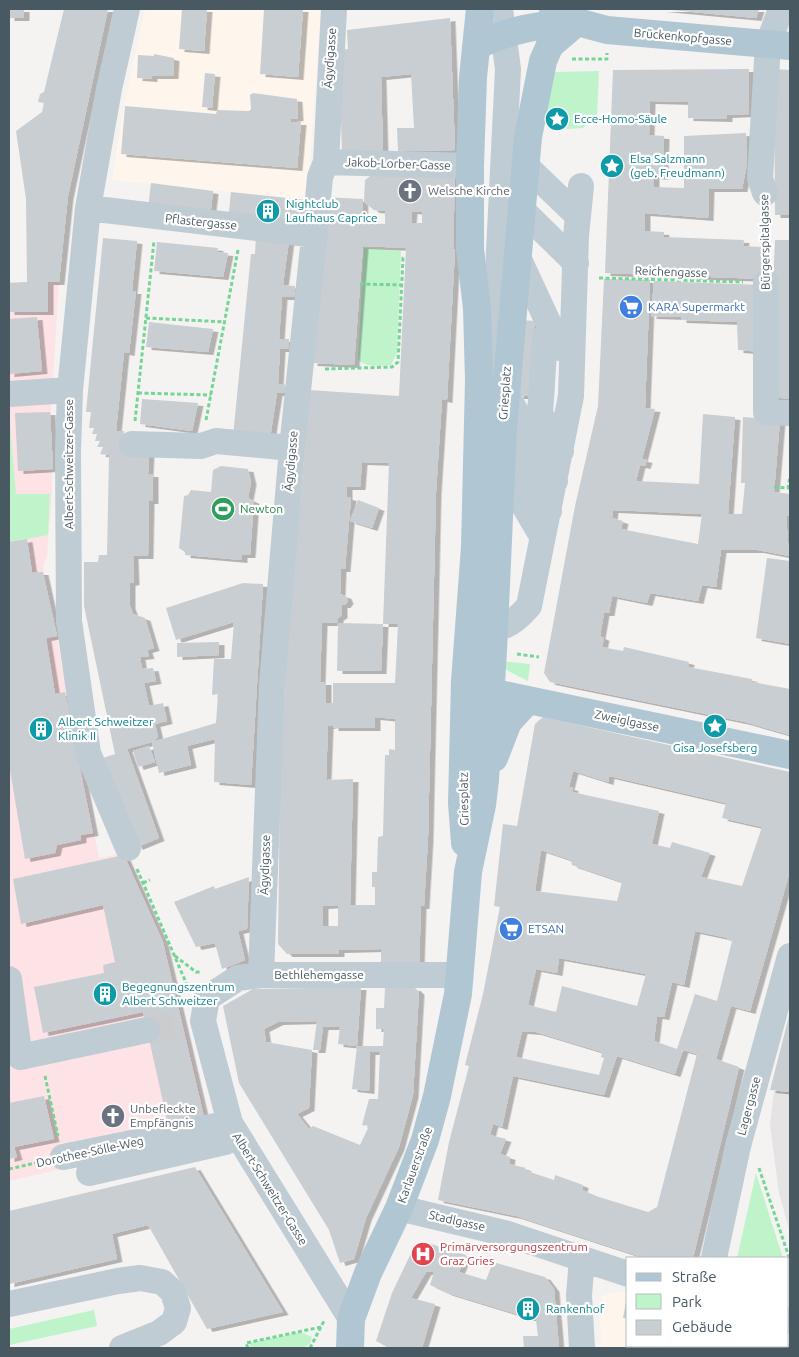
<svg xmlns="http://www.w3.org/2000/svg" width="799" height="1357" viewBox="0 0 799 1357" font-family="Ubuntu,sans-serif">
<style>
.commercial{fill:#fef6ed}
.education{fill:#e6e3e5}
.medical{fill:#fde3e5}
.green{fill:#bff4cb}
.building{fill:#c9ced2;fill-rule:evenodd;filter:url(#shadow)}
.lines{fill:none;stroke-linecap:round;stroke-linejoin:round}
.minor-tunnel{stroke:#caccce;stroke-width:26;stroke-dasharray:26 13;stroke-linecap:butt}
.path{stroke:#73d696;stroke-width:3;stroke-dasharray:4 2.5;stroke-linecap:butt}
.minor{stroke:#bfccd3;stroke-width:26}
.major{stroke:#b0c7d3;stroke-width:28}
.labels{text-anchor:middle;stroke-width:4.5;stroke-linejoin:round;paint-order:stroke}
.street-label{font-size:12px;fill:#485962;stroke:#fff}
.culture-label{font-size:12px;fill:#0d838f;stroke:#fff;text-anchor:start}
.worship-label{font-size:12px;fill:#5b616d;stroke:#fff;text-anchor:start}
.shop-label{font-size:12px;fill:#366cbe;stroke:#fff;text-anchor:start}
.leisure-label{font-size:12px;fill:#27864d;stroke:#fff;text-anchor:start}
.health-label{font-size:12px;fill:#be3a42;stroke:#fff;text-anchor:start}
</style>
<defs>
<filter id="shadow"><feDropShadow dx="5.5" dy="3" stdDeviation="0" flood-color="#0004"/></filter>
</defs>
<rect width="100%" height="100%" fill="#f5f2f2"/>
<path class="commercial" d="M145 9H321L307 200 112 180 125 101Z
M615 1292 628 1293V1346H681V1348H601L600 1310 602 1296Z"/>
<path class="education" d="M774 1091 790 1092V1233L779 1193 770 1125Z"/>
<path class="medical" d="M9 282H59L51 409 52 491 47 557 43 566 99 858 125 853 164 941 207 1122 87 1163 9 1181Z"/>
<path class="green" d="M599 71 597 117 583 128 567 129 568 114 563 109H553L548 114V125L542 120 555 72Z
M364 248 401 251 397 353 391 365C380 366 365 368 358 359Z
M9 412 16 494H50L48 535 9 542Z
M499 661 530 664 528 681 508 671Z
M756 1173 783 1258H737Z
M94 1310 97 1326 9 1345V1329Z
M301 1332 312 1337 310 1344 303 1348H251L249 1343Z"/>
<path class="building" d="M9 9H24V18H9Z
M64 9H108L68 196 59 282H48V312H9V283L27 282 26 199 16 131 42 112 44 103 38 102 40 94 44 92Z
M182 9H207L204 51 179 49Z
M264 9H303L298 77 260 74Z
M661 9H759L756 18Z
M450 18 455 150 398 151 397 128H414L411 74 381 77 383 153 342 154 339 50 348 49 347 30Z
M154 54 174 58 173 76H152V79L137 78 138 55 154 56Z
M749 69V114L727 115V119L688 118V102L650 101 649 135 664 136 663 177 654 176V187L684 188V136L746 133 747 164 742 189H709L708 218 645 213V231L664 232V237L744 240 743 246 761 247 763 279 605 273 613 70Z
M774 69 790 70V215H775Z
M205 73 215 74 212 108 202 107Z
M253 93 297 99 298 118 291 119V122H301L297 168 121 154 125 106 216 114 217 110 249 111 251 109 250 95Z
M373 174 455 175 453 249H455L447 400 442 399 436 492 428 838 424 906H421L419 966H381V949L339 950V954H287L278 944 280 780 288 623 302 483 309 390 399 396 406 248 363 246 354 365 312 363 324 197 363 199 362 223 385 224V211L374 210 364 202 365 180ZM412 211 422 212V223H411ZM362 462 389 463 383 624H398L395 683H333V703H326V682H320L322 623H338V618L342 615V605H345L348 601 346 596 340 594 341 569H345L351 498 347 497V487H360ZM375 717 395 719V750L389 749V755H385L383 836 378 837 377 872H372V887H375V905H350L353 779 326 780 328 726 333 725V728H375ZM338 905V926H323V906Z
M151 183 213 191 210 217 148 209Z
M231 192 307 200 304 229 228 221Z
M256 236 289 240 283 285 295 286 294 297H282L279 339H289V349H280L278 384H285L284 393H277L270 438 233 436 251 254H255Z
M103 238 137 241 132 291H136L129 353 124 352 116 431H124V438L149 452 148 474H153V501H149L148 556H133L134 582 130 583V606L133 614 145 618 154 648 147 650 149 656 140 657 142 669 153 668 156 681 144 683 149 706 163 703 167 721 155 724 158 737 152 742 216 723 218 694 212 695 214 659H231L234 622 176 640 166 608 243 583 263 584 251 785 214 782 215 739 187 746 191 765 159 773 152 742 127 749 159 838 137 847 103 758 115 754 84 606V562H98L99 555H107L109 455 100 454 103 447H97L100 441H95L97 434H92L94 428H89L91 412H86Z
M775 240H790V399L773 397 771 330Z
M157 242 218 248 217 252 228 253 223 277 154 271Z
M604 279 650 280 645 408 655 409 642 459 647 460 645 466 640 465 636 481 699 484 703 414 735 417 728 514H742L745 483H741L743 417 780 420 774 492 790 494V516L786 515 789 556 758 550H721L716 587 702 585 698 601 650 593 647 603 612 596 609 613H604L600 636 604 638 602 647 623 651 624 647 689 662 688 667 752 679V682L790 689V735L745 722 550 682 544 673 575 506 598 406ZM613 510 702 514 698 544 621 529 623 521 612 518Z
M654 281 763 285V352L738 350 737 322 681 320V317L651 316Z
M37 317 42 371 9 374V319Z
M520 320 535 321 530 396H518Z
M149 322 213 329 208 352 146 347Z
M142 399 198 403 192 431 140 424Z
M50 412 53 469 18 471 15 413Z
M221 466 248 469 251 482 248 498 254 501 250 555H242V560L185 555V552L179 548 184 496 188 495 191 490 211 492 213 470Z
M358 500 379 508 372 528 350 521Z
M27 539 32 572H43L57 636 46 638 55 694 65 692 93 833 81 835V840L57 845 55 853 25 859 9 764V542Z
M767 558 790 561V644L756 638Z
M338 623 383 624 381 671H337Z
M219 642V655L177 657V643Z
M543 717 790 772V871L750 1011 731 1006 716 1059 739 1067 693 1258H645L516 1216 438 1200 449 1142 469 1066 465 1065 483 994 500 907 494 906 503 824 517 826 535 724ZM573 771 608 782 609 776 726 803 722 818 762 827 742 886 701 877 710 853 672 842 670 848 652 844 659 811 572 792 573 788 569 787ZM541 850 571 860 572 865 622 882 617 901 535 891ZM695 931 728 938 727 940 732 941 717 1001 695 994 677 1049 654 1041 657 1016 664 1017 672 982 684 985ZM559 958 646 974 637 1006 562 986 556 1012 528 1005 536 969 557 973ZM522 1031 536 1032 602 1052 601 1057 604 1058 599 1075 516 1057ZM683 1050 697 1054 657 1207 648 1212 599 1197 582 1190 583 1185 555 1175 554 1180 524 1170 526 1168 509 1164 510 1157 500 1154 506 1139 490 1135 493 1124 502 1127 513 1076 604 1095 617 1056 675 1074Z
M149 746 155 762 138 767 133 751Z
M124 855 163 942 205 1121 169 1129 143 1012 43 1033 34 987 104 973 103 965 115 962 103 905 21 924 13 879Z
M249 877 247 929 238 931 245 960 222 969 215 943 196 947 174 902 214 886 215 889Z
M361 987 357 1046H383L384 1029H376V1008H384L385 987 415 988 419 992 413 1095 399 1147 366 1218 354 1259 340 1263 329 1230 239 1083 223 1006 253 989ZM317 1021 313 1050H320L323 1027H340L338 1044 357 1046 352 1089 369 1091 370 1052H380L378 1099H369L362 1125 369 1126 360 1145 313 1126 309 1129 297 1114 309 1108 312 1050 266 1042 264 1029 278 1022Z
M790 1012V1092L770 1090Z
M44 1096 54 1139 14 1147 17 1157 9 1159V1103Z
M195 1167 283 1312 207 1329 148 1225 112 1234 117 1259 9 1284V1211Z
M431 1244 466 1255 459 1272 486 1280 493 1262 545 1277 554 1289 559 1348H524L523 1336H538L536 1320 448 1293 430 1285 434 1272H426L411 1298 435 1304 422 1348H386V1346L376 1341 392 1293 413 1249Z
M627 1296H628V1319L623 1318Z
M788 1344 790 1345V1348H681L682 1346Z"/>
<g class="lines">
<path class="minor-tunnel" d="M147 1030 182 1024"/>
<path class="path" d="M572 59H607V53
M766 217V261
M599 278 743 282
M360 284 402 285
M146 318 226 322
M325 369 392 367 398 362 403 258 406 257
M138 393 211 395
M206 420 238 250
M135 421 154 241
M774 487 788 488 790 476
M517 654 539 657
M137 869 187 985
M143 883 150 880
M175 956 196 972H200
M45 1076 58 1136
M759 1168 790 1260
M9 1169 40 1162
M248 1348 246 1343 321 1327
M310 1348 324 1321"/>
<path class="minor" d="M127 9 109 89 88 208 70 390 68 451 69 621 88 753 128 848
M326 162 470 166
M525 165 577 215
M765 193 760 178 768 44 781 9
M88 208 315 235
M521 209 576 263
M517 255 560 348
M766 283V412L790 413
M553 333 545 337 540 414 561 451
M489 387 497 292 508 69 500 9
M505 392 555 481
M9 394 70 390
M503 429 549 511
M132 444 201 446 216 441 292 448
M501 467 542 536
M472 629C502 628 509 629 529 606L571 396 576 236 581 186
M261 975 272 684 292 448 318 199 320 177 326 162 334 9
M9 979 18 1044
M20 1057 147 1030
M63 1157 230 1123
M89 1173 225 1142
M399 1208 508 1234 628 1274
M714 1258 738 1146 790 956
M9 1304 118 1281 140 1278 162 1282 173 1292 178 1308 174 1322 159 1333 122 1348
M351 1319 230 1123 203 1021 207 998 238 978 261 975H460
M788 1320 790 1321
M582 1348 579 1295 582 1259"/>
<path class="major" d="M553 9 577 22 607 30 790 46
M476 46C511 29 538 25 577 22
M474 685 490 692 790 755
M494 758 508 722 528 700
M465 843 462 803 465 681 475 547 479 380 477 308 470 249V166L473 77 480 9
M350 1348 351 1319 368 1273 399 1208 425 1140 437 1096 458 994 468 872 482 805 485 780 493 651 503 429 528 137 543 61 550 45 577 22"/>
</g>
<defs>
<g id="sight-disc" transform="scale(1.25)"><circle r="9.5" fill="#0f9aa8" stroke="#fff"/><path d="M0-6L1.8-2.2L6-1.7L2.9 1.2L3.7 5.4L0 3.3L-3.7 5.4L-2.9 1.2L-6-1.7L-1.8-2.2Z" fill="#fff"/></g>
<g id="church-disc" transform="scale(1.25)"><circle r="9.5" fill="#6b7280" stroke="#fff"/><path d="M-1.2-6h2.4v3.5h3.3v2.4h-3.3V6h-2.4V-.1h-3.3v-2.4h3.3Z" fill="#fff"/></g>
<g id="building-disc" transform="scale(1.25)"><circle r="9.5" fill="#0f9aa8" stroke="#fff"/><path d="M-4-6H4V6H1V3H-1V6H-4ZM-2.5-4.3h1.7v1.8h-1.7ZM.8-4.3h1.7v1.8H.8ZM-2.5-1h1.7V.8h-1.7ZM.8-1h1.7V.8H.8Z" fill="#fff"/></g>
<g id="supermarket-disc" transform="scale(1.25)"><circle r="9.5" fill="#3f7fe0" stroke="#fff"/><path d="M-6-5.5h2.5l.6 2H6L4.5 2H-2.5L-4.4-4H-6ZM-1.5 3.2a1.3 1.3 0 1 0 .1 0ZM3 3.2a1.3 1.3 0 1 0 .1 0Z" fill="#fff"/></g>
<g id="stadium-disc" transform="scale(1.25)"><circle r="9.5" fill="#2e9e5b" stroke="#fff"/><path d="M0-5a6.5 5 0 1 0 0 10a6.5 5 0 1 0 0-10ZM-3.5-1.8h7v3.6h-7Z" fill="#fff"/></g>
<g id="hospital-disc" transform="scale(1.25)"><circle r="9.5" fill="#e0444e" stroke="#fff"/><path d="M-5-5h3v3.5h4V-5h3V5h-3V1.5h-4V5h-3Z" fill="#fff"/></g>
</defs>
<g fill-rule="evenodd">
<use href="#sight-disc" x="557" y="119"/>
<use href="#sight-disc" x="612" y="166"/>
<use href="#church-disc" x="410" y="191"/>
<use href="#building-disc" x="268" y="211"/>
<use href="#supermarket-disc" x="631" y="307"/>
<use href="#stadium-disc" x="223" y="509"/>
<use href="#sight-disc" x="715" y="726"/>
<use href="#building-disc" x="41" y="729"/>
<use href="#supermarket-disc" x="511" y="929"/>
<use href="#building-disc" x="105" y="994"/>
<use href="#church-disc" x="113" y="1116"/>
<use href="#hospital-disc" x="423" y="1254"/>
<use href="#building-disc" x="528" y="1309"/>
</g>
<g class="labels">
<g class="street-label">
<text transform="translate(683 37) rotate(5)" y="4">Brückenkopfgasse</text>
<text transform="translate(330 58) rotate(-86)" y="4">Ägydigasse</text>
<text transform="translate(398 164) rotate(2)" y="4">Jakob-Lorber-Gasse</text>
<text transform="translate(201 222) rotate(6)" y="4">Pflastergasse</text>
<text transform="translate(765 242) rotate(-91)" y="4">Bürgerspitalgasse</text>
<text transform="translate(671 272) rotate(2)" y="4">Reichengasse</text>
<text transform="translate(505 393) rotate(-86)" y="4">Griesplatz</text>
<text transform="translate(291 461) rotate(-85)" y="4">Ägydigasse</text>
<text transform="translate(69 464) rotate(-90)" y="4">Albert-Schweitzer-Gasse</text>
<text transform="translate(627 721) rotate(12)" y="4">Zweiglgasse</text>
<text transform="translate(464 799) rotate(-91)" y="4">Griesplatz</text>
<text transform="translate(265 865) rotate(-88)" y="4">Ägydigasse</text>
<text x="319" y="979">Bethlehemgasse</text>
<text transform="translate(749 1106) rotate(-75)" y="4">Lagergasse</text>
<text transform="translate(90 1152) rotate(-12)" y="4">Dorothee-Sölle-Weg</text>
<text transform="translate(415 1165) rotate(-70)" y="4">Karlauerstraße</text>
<text transform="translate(270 1189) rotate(58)" y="4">Albert-Schweitzer-Gasse</text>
<text transform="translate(457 1221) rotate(13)" y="4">Stadlgasse</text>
</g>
<g class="culture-label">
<text x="574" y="123">Ecce-Homo-Säule</text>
<text x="630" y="163">Elsa Salzmann<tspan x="630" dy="14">(geb. Freudmann)</tspan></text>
<text x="286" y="208">Nightclub<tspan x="286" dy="14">Laufhaus Caprice</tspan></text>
<text x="58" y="726">Albert Schweitzer<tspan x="58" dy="14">Klinik II</tspan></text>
<text x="715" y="752" text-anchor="middle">Gisa Josefsberg</text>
<text x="122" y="991">Begegnungszentrum<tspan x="122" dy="14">Albert Schweitzer</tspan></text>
<text x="546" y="1313">Rankenhof</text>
</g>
<g class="worship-label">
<text x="428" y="195">Welsche Kirche</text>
<text x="130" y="1113">Unbefleckte<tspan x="130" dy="14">Empfängnis</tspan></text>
</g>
<g class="shop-label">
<text x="648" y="311">KARA Supermarkt</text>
<text x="528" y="933">ETSAN</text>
</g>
<g class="leisure-label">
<text x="240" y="513">Newton</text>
</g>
<g class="health-label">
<text x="440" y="1251">Primärversorgungszentrum<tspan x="440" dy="14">Graz Gries</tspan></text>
</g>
</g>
<rect width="799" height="1357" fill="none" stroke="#485962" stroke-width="20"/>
<rect x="626" y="1257" width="162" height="90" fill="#ffffff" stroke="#b6bdc0"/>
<rect x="636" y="1273" width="25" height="8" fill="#b0c7d3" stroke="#b6bdc0"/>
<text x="672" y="1282" font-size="15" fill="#485962">Straße</text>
<rect x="636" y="1294" width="25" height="15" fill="#bff4cb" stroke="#b6bdc0"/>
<text x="672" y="1307" font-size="15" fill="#485962">Park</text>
<rect x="636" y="1320" width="25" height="15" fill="#c9ced2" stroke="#b6bdc0"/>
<text x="672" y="1332" font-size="15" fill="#485962">Gebäude</text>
</svg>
